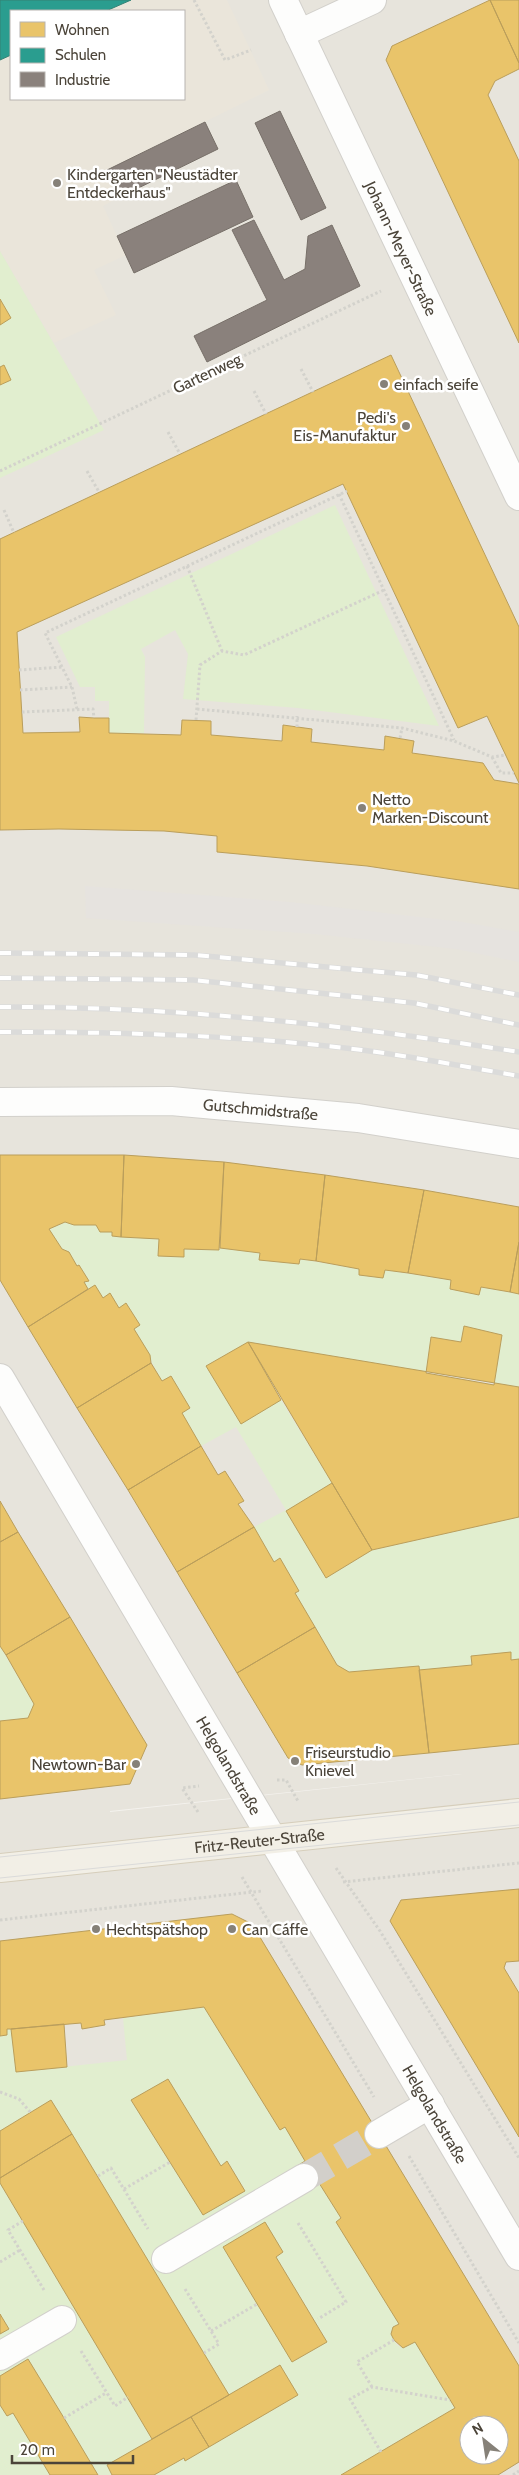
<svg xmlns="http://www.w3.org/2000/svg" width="519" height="2475" viewBox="0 0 519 2475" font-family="Cabin,sans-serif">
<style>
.residential{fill:#e7e4dc;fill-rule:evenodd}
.education{fill:#eae5da;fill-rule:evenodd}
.green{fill:#e1eecf;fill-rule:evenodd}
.parking{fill:#e6e3df}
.homes{fill:#e9c46a;stroke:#ba9e5b;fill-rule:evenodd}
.schools{fill:#2a9d8f;stroke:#348275}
.industry{fill:#8a817c;stroke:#776f68}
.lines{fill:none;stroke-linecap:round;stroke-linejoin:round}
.minor-tunnel{stroke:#d2cfca;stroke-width:28;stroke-dasharray:28 14;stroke-linecap:butt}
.minor-casing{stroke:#d2d0cb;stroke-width:30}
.major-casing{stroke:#d6cebb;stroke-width:30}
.path{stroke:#d3d2cc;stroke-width:3;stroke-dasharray:2.5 2.5;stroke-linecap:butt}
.minor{stroke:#fdfdfc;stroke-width:28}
.major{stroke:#f2efe6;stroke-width:28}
.tram{stroke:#dbdbda;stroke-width:1}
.rail-casing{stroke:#dbdbda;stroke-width:5.5}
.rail{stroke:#fff;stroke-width:4;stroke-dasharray:11;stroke-linecap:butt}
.poi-dot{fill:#868178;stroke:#fff;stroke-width:2}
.labels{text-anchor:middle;stroke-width:5;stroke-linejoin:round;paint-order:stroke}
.poi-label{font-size:16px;fill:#4b4439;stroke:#fff;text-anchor:start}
.street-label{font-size:16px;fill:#4b4439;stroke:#fff}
</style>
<rect width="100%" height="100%" fill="#f4f2ee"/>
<path class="residential" d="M0 0H519V2475H0ZM11 11H184V99H11ZM462 1774 110 1812V1811L461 1774ZM469 2425H499V2455H469Z"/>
<path class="education" d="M0 0H227L269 90 107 170 120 197 103 206 126 255 94 270 116 315 54 343 0 251ZM11 11H184V99H11Z"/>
<path class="green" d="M0 251 104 430 0 478Z
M335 505 439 726 298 708 183 699 188 654 175 630 141 649 145 657 144 733H109V701H95V687H80L56 637Z
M65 1222 74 1225H96L100 1232H112V1236L159 1239V1256L184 1257V1249L219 1250 220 1248 260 1253V1260L299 1264 300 1259 359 1269V1275L383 1278 385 1270 451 1280 450 1289 479 1295 481 1287 519 1294V1387L494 1385 502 1335 464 1326 461 1342 431 1337 426 1373 248 1342 206 1366 281 1400 332 1483 286 1511 326 1578 372 1550 519 1517V1659L511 1660 510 1652 471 1656 472 1665 419 1670V1666L349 1672 337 1665 295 1593 299 1591 280 1559 274 1562 254 1527 286 1510 236 1427 201 1446 182 1413 189 1408 171 1376 162 1381C152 1364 144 1346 134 1329L139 1325 127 1304 119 1308 103 1298 95 1286 88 1289 84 1282 89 1280 79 1265 77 1266 69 1252 62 1249 49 1229Z
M0 1646 34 1704 28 1718 0 1721Z
M204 2007 280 2130 285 2127 305 2161 297 2166 310 2189 319 2183 341 2218 337 2222 399 2324 393 2327 391 2334 397 2345 403 2348 415 2342 455 2408 341 2475H154L184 2458 186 2460 298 2395 280 2365 229 2395 51 2100 0 2131V2036L7 2035V2029H11L17 2072 127 2060 123 2018ZM168 2079 221 2166 228 2162 245 2190 203 2215 131 2100ZM265 2222 283 2252 276 2257 327 2341 224 2247Z
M0 2183 152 2439 107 2465 112 2475H98L28 2359 0 2376V2334L9 2329 0 2314Z
M0 2405 7 2416 13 2413 50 2475H0Z"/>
<path class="parking" d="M85 886 290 902 463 922 519 932V962L456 949 314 934 86 918Z"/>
<path class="homes" d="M490 0H519V63Z
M490 0 519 63V69L495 81 488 95 519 161V343L386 60 392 46Z
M0 299 11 318 0 325Z
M391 355 519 627V783L487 716 458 728 343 484 17 632 23 733 80 732 79 717 94 718H109V733L181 735 182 720 211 721V735L282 741 283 725 312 729 311 742 384 750 385 736 414 741 412 753 483 763 494 780 519 784V889L367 866 217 852V836L164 831 59 829 0 830V539Z
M4 365 11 380 0 385V367Z
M0 1155H124L121 1237 112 1236V1232H100L96 1225H74L65 1222 49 1229 62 1249 69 1252 77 1266 79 1265 89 1281 84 1282 88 1289 28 1327 0 1280Z
M124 1155 224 1162 219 1250 184 1249V1257L158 1256 159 1239 121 1237Z
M224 1162 325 1175 316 1261 300 1259 299 1264 259 1260 260 1253 220 1248Z
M325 1175 424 1190 408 1273 385 1270 383 1278 359 1275V1269L316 1261Z
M424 1190 519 1207V1242L510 1292 481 1287 479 1295 450 1289 451 1280 408 1273Z
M519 1242V1294L510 1292Z
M95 1285 103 1298 110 1293 119 1308 126 1303 140 1325 134 1329 150 1355 151 1363 77 1408 28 1327Z
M464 1326 502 1335 494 1385 426 1373 431 1337 461 1342Z
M248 1342 519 1387V1517L372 1550Z
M248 1342 281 1400 241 1424 206 1366Z
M151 1363 162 1381 171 1376 190 1408 182 1413 201 1446 128 1490 77 1408Z
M201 1446 218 1475 225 1471 244 1501 238 1504 254 1527 177 1572 128 1490Z
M332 1483 372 1550 326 1578 286 1511Z
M0 1501 18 1532 0 1542Z
M254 1527 274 1562 280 1558 299 1591 295 1593 315 1627 237 1673 177 1572Z
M18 1532 70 1617 6 1655 0 1646V1542Z
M70 1617 147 1745 130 1784 0 1799V1721L28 1718 34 1704 6 1655Z
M315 1627 337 1665 349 1672 419 1666 429 1753 302 1765 288 1758 237 1673Z
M511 1652V1660L519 1659V1744L429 1753 419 1670 472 1665 471 1656Z
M519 1889V1961L506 1962 504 1968 519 1993V2137L390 1921 401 1900Z
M232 1914 252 1924 519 2366V2462L498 2475H341L455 2408 415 2342 403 2348 394 2340 391 2334 393 2327 399 2324 336 2222 341 2218 319 2183 311 2189 297 2166 305 2161 285 2127 280 2130 204 2007 104 2020 105 2025 82 2029 81 2023 11 2029H7V2035L0 2036V1941ZM469 2425H499V2455H469Z
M64 2024 67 2067 16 2072 11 2029Z
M168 2079 221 2166 227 2161 245 2191 203 2215 131 2100Z
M51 2100 72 2134 0 2178V2131Z
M72 2134 229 2395 152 2439 0 2183V2178Z
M265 2222 283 2252 276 2257 327 2342 292 2362 223 2247Z
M0 2314 9 2329 0 2334Z
M28 2359 64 2418 98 2475H50L13 2413 7 2416 0 2405V2376Z
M280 2365 298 2395 209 2447 191 2417Z
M191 2417 209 2447 185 2461 184 2458 154 2475H112L107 2465Z"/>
<path class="schools" d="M0 0H131L106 11H11V55L0 60Z"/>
<path class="industry" d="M280 111 326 208 301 220 255 123Z
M205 122 218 149 120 197 107 170Z
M236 180 253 217 134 273 117 236Z
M254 220 284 280 305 269 308 236 332 225 360 286 207 362 194 336 267 300 232 230Z"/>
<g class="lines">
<path class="minor-tunnel" d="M304 2178 379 2134"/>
<g class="minor-casing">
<g id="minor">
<path id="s1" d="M283 0 519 496"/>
<path d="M299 34 372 0"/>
<path id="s2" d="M0 1102 171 1101 358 1118 519 1144"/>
<path id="s3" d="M0 1378 519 2256"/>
<path d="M379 2134 430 2104"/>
<path d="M166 2259 304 2178"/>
<path d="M0 2356 62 2320"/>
</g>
</g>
<g class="major-casing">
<g id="major">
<path id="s4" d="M0 1868 519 1813"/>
</g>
</g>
<path class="path" d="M194 0 225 60 251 50
M301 369 313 392
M254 391 266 414
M168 432 180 454
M0 471 381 291
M87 471 99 492
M339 494 454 740
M4 510 14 533
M187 566 222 651
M19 670 62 667
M20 690 72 687
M77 709 72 687 45 633 347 491
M197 709 402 728 454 741 492 757 506 755
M22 712 93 709 94 718
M196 720 200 665 222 651 244 655 384 590
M297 727V716
M400 738 402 728
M492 757 501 773H514
M277 1780H286L298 1801
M198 1812 182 1788 199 1786
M336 1868 380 1931 519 2158
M242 1877 374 2097
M343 1882 519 1863
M0 1920 262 1891
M0 2092 19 2099 31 2113
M409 2156 519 2343
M98 2176 111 2168 148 2229
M124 2189 170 2162
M23 2221 8 2230 44 2290
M298 2223 346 2302 318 2319
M0 2262 20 2250
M185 2289 219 2344 204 2353
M211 2331 257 2304
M81 2351 115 2406 128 2397
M372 2387 357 2362 394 2340
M64 2418 106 2393
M381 2452 350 2399 372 2387 450 2400
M513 2475 519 2471"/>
<use href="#minor" class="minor"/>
<use href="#major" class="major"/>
<path class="tram" d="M0 1857 519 1802
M0 1878 519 1825"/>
<g class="rail-casing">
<path id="rail" d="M0 953 194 955 416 975 519 995
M0 978 193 980 414 1003 519 1025
M0 1007C174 1006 348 1025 519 1052
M0 1032C121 1032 243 1035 362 1050 415 1057 467 1067 519 1076"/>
</g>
<use href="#rail" class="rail"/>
</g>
<g class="poi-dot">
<circle cx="57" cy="183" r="5"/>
<circle cx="384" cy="384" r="5"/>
<circle cx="406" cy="426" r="5"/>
<circle cx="362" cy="808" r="5"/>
<circle cx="295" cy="1761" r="5"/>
<circle cx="136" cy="1764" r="5"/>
<circle cx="96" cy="1929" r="5"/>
<circle cx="232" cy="1929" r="5"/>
</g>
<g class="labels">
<g class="poi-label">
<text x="67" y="180">Kindergarten "Neustädter<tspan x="67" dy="18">Entdeckerhaus"</tspan></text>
<text x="394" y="390">einfach seife</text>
<text x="396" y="423" text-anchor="end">Pedi's<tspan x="396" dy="18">Eis-Manufaktur</tspan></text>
<text x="372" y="805">Netto<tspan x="372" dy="18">Marken-Discount</tspan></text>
<text x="305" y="1758">Friseurstudio<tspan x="305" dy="18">Knievel</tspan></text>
<text x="126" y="1770" text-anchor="end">Newtown-Bar</text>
<text x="106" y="1935">Hechtspätshop</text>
<text x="242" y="1935">Can Cáffe</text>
</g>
<g class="street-label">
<text dy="6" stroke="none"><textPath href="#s1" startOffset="275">Johann-Meyer-Straße</textPath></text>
<text transform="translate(207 373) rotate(-25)" y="6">Gartenweg</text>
<text dy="6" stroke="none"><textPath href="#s2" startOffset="261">Gutschmidstraße</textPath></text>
<text dy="6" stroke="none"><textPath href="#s3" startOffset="450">Helgolandstraße</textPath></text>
<text dy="6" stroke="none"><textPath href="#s4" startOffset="261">Fritz-Reuter-Straße</textPath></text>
<text dy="6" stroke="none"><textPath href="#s3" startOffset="855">Helgolandstraße</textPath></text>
</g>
</g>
<rect x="10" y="10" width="175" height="90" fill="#ffffff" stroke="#b7b4b0"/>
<rect x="20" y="22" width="25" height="15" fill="#e9c46a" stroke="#b7b4b0"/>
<text x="55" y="35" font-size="15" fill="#4b4439">Wohnen</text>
<rect x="20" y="48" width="25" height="15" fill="#2a9d8f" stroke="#b7b4b0"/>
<text x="55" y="60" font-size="15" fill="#4b4439">Schulen</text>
<rect x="20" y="72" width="25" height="15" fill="#8a817c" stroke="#b7b4b0"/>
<text x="55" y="85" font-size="15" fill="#4b4439">Industrie</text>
<g transform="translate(484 2440) rotate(330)"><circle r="24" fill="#ffffff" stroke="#b7b4b0"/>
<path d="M0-4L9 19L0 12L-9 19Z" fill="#868178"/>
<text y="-8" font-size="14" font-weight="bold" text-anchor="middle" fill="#4b4439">N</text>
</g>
<path d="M12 2455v8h121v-8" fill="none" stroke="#4b4439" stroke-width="2.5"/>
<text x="20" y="2455" font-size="15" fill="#4b4439" stroke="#ffffff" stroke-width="4" paint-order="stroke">20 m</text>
</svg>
